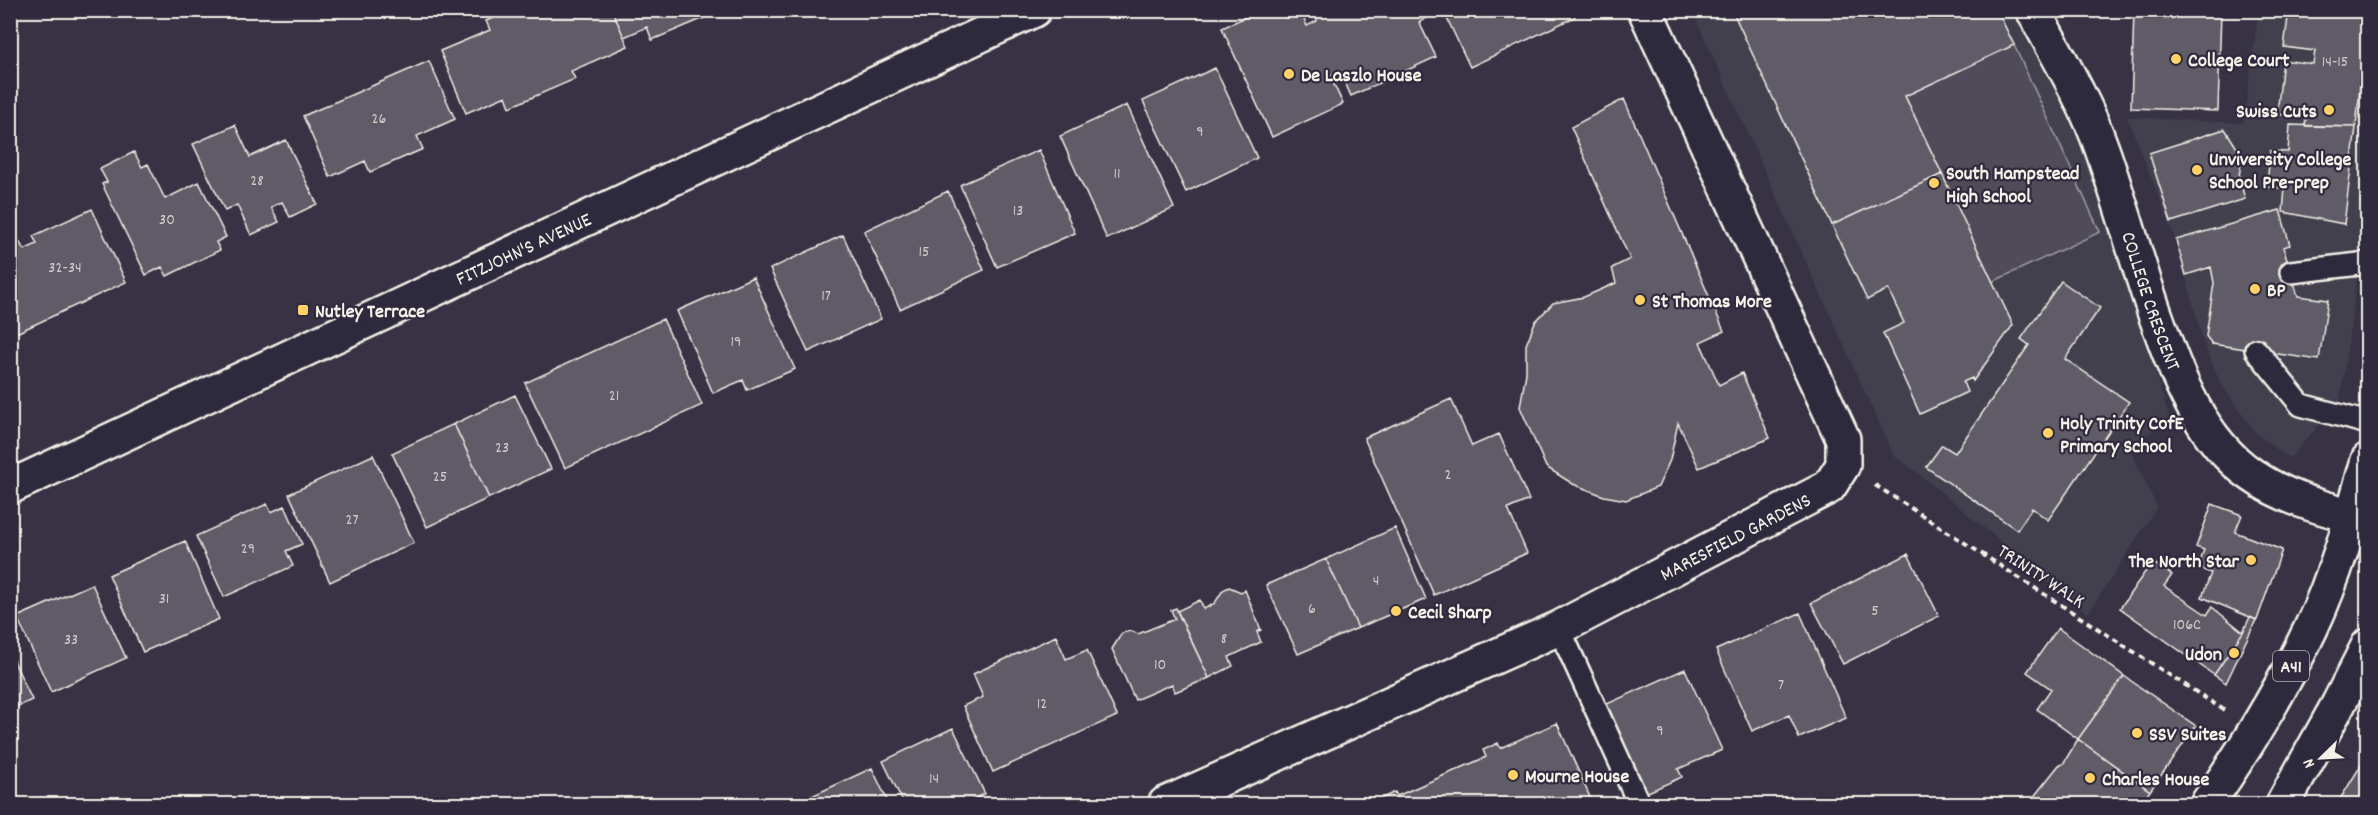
<svg xmlns="http://www.w3.org/2000/svg" width="2378" height="815" viewBox="0 0 2378 815" font-family="Dekko,sans-serif">
<style>
.built{fill:#433f4e}
.green{fill:#504b59;stroke:#a29ea0;stroke-width:1.5}
.building{fill:#5f5c67;stroke:#f4f1e8;stroke-width:1.5}
.lines{fill:none;stroke-linecap:round;stroke-linejoin:round}
.service-casing{stroke:#f4f1e8;stroke-width:26}
.minor-casing{stroke:#f4f1e8;stroke-width:38}
.tertiary-casing{stroke:#f4f1e8;stroke-width:38}
.secondary-casing{stroke:#f4f1e8;stroke-width:38}
.trunk-casing{stroke:#f4f1e8;stroke-width:38}
.path{stroke:#f4f1e8;stroke-width:4;stroke-dasharray:6 4.5;stroke-linecap:butt}
.service{stroke:#2f2a3d;stroke-width:21}
.minor{stroke:#2f2a3d;stroke-width:33}
.tertiary{stroke:#2f2a3d;stroke-width:33}
.secondary{stroke:#2f2a3d;stroke-width:33}
.trunk{stroke:#2f2a3d;stroke-width:33}
.poi-dot{fill:#ffd166;stroke:#2f2a3d;stroke-width:2}
.labels{text-anchor:middle;stroke-width:4.5;stroke-linejoin:round;paint-order:stroke}
.number-label{font-size:16px;fill:#cfccc8}
.shield{fill:#2f2a3d;stroke:#b9b5b5;stroke-width:1.5}
.shield-label{font-size:18px;font-weight:bold;fill:#f4f1e8}
.poi-label{font-size:20px;font-weight:bold;fill:#f4f1e8;stroke:#2f2a3d;text-anchor:start}
.street-label{font-size:20px;fill:#f4f1e8;stroke:#2f2a3d}
</style>
<rect width="100%" height="100%" fill="#373244"/>
<filter id="ink" filterUnits="userSpaceOnUse"><feTurbulence type="fractalNoise" baseFrequency=".0167" numOctaves="2"/><feDisplacementMap in="SourceGraphic" scale="12" xChannelSelector="R" yChannelSelector="G"/><feConvolveMatrix kernelMatrix="1 2 1 2 8 2 1 2 1" color-interpolation-filters="sRGB"/></filter>
<g filter="url(#ink)">
<path class="built" d="M1692 11H2022L2076 116 2169 417 2130 449 2157 507 2088 614 1919 474 1894 456Z
M2259 11H2367V204L2340 401 2290 458 2276 449 2253 430 2220 382 2203 342 2176 240 2127 117 2243 123Z"/>
<path class="green" d="M2014 45 2100 232 1992 282 1905 96Z"/>
<path class="building" d="M511 10H612L628 46 571 71 575 79 510 107 506 96 466 113 440 51 490 30 486 21Z
M612 10H715L716 13 652 40 647 27 624 37Z
M1260 10H1300L1307 26 1317 21 1312 10H1443L1419 22 1436 57 1351 96 1340 71 1330 76 1343 104 1272 137 1222 28Z
M1443 10H1572L1575 17 1470 67Z
M1732 10H1997L2014 45 1905 96 1942 174 1832 225Z
M2134 10H2221L2218 111 2131 108Z
M2289 10H2368L2356 127 2305 126 2306 118 2277 114 2283 60 2313 64 2315 51 2284 47Z
M429 61 455 119 417 136 423 149 370 172 365 161 330 177 303 116Z
M1215 68 1257 158 1186 192 1143 101Z
M1624 99 1724 331 1700 342 1719 385 1742 373 1770 438 1699 468 1678 423 1670 460 1658 487 1626 500 1604 496 1573 484 1546 467 1520 407 1526 373V345L1535 322 1553 303 1584 297 1616 283 1612 268 1630 259 1571 127Z
M1127 105 1174 208 1107 239 1060 136Z
M235 125 250 157 286 140 317 204 290 217 282 202 271 207 279 222 251 235 237 205 225 211 193 144Z
M2290 125 2356 127 2344 224 2283 212 2285 188 2267 187 2270 151 2288 152Z
M2225 129 2237 148 2241 163 2239 177 2245 199 2171 222 2149 153Z
M1039 150 1075 233 997 267 960 185Z
M134 152 142 167 148 164 165 199 199 182 226 237 216 242 220 250 167 276 162 267 146 275 102 184 107 182 100 169Z
M1942 174 2013 325 1973 381 1972 378 1963 382 1967 392 1920 414 1883 333 1904 323 1888 289 1867 300 1832 225Z
M948 191 984 270 900 309 864 231Z
M92 209 126 282 10 336V245L19 241 24 250 37 244 33 236Z
M2280 210 2290 245 2283 247 2298 296 2328 300 2319 360 2212 344 2206 336 2214 283 2211 267 2186 275 2176 240Z
M843 235 881 319 808 352 770 269Z
M753 277 795 369 747 390 743 380 713 393 677 311Z
M2061 281 2100 308 2065 359 2129 402 2048 520 2032 508 2017 530 1926 467 1942 445 1955 453 2029 345 2021 339Z
M663 319 702 405 565 468 525 383Z
M515 395 551 469 489 498 454 424Z
M1451 399 1472 446 1499 434 1529 500 1508 509 1527 553 1434 595 1364 438Z
M454 424 489 498 427 527 392 453Z
M373 455 414 543 330 582 289 494Z
M267 504 271 512 285 506 302 544 286 551 293 566 224 597 196 536Z
M2212 504 2242 515 2235 532 2282 550 2257 620 2202 597 2211 573 2198 568 2204 550 2196 547Z
M1395 528 1426 599 1358 628 1326 559Z
M185 541 219 619 143 652 109 575Z
M1908 554 1939 616 1843 664 1811 603Z
M1326 559 1358 628 1298 654 1266 585Z
M2152 562 2172 575 2164 586 2207 615 2212 607 2243 632 2214 675 2120 608Z
M92 584 126 658 51 692 17 617Z
M1229 587 1241 592 1245 590 1261 630 1257 632 1261 642 1229 657 1233 666 1209 678 1177 611 1200 600 1204 609 1215 603 1223 590Z
M1176 608 1209 678 1175 692 1172 684 1135 700 1112 649 1122 633 1131 631 1138 634 1175 619 1171 610Z
M1800 613 1846 718 1799 738 1789 715 1752 731 1716 650Z
M2250 617 2256 620 2226 683 2214 675 2243 632Z
M2058 628 2124 676 2078 739 2037 709 2051 689 2027 672Z
M1056 636 1066 659 1087 650 1117 716 993 772 963 706 983 697 973 674Z
M10 653 32 700 10 710Z
M1685 669 1722 750 1678 769 1682 777 1639 796 1598 708Z
M2124 676 2196 726 2150 791 2078 739Z
M1557 723 1593 804H1380L1378 800 1395 792 1397 796 1486 757 1483 750 1498 743 1500 748Z
M953 728 985 794 963 804H904L883 761Z
M2078 739 2150 791 2140 804H2028L2059 765 2063 764Z
M2368 754V804H2337Z
M872 768 889 804H803L801 801Z
M788 797 791 804H771Z"/>
<g class="lines">
<g class="service-casing">
<path id="service" d="M2291 272 2368 263
M2256 350 2301 405 2368 423
M1559 628 1639 804"/>
</g>
<g class="minor-casing">
<g id="minor">
<path id="s1" d="M1165 804 1559 628 1829 487 1843 465V439L1645 10"/>
</g>
</g>
<g class="tertiary-casing">
<g id="tertiary">
<path id="s2" d="M2033 10C2057 55 2085 100 2102 149 2121 203 2136 259 2155 314 2176 372 2198 438 2252 475 2281 496 2318 507 2353 516"/>
</g>
</g>
<g class="secondary-casing">
<g id="secondary">
<path id="s3" d="M10 487 1034 10"/>
</g>
</g>
<g class="trunk-casing">
<path id="trunk" d="M2207 804C2246 748 2281 691 2311 628 2336 575 2352 517 2368 460
M2283 804 2338 705 2368 646"/>
</g>
<path class="path" d="M1875 485 2224 710"/>
<use href="#service" class="service"/>
<use href="#minor" class="minor"/>
<use href="#tertiary" class="tertiary"/>
<use href="#secondary" class="secondary"/>
<use href="#trunk" class="trunk"/>
</g>
</g>
<g class="poi-dot">
<circle cx="2176" cy="59" r="6"/>
<circle cx="1289" cy="74" r="6"/>
<circle cx="2329" cy="110" r="6"/>
<circle cx="2197" cy="170" r="6"/>
<circle cx="1934" cy="183" r="6"/>
<circle cx="2255" cy="289" r="6"/>
<circle cx="1640" cy="300" r="6"/>
<rect x="297" y="304" width="12" height="12" rx="3"/>
<circle cx="2048" cy="433" r="6"/>
<circle cx="2251" cy="560" r="6"/>
<circle cx="1396" cy="611" r="6"/>
<circle cx="2234" cy="653" r="6"/>
<circle cx="2137" cy="733" r="6"/>
<circle cx="1513" cy="775" r="6"/>
<circle cx="2090" cy="778" r="6"/>
</g>
<g class="labels">
<g class="number-label">
<text x="2335" y="66">14-15</text>
<text x="379" y="123">26</text>
<text x="1200" y="136">9</text>
<text x="1117" y="178">11</text>
<text x="257" y="185">28</text>
<text x="1018" y="215">13</text>
<text x="167" y="224">30</text>
<text x="924" y="256">15</text>
<text x="65" y="272">32-34</text>
<text x="826" y="300">17</text>
<text x="736" y="346">19</text>
<text x="614" y="400">21</text>
<text x="502" y="452">23</text>
<text x="1448" y="479">2</text>
<text x="440" y="481">25</text>
<text x="352" y="524">27</text>
<text x="248" y="553">29</text>
<text x="1376" y="585">4</text>
<text x="164" y="603">31</text>
<text x="1312" y="613">6</text>
<text x="1875" y="615">5</text>
<text x="2187" y="629">106C</text>
<text x="1224" y="643">8</text>
<text x="71" y="644">33</text>
<text x="1160" y="669">10</text>
<text x="1781" y="689">7</text>
<text x="1042" y="708">12</text>
<text x="1660" y="735">9</text>
<text x="934" y="783">14</text>
</g>
<rect class="shield" x="2273" y="651" width="36" height="30" rx="4.5"/>
<g class="shield-label">
<text x="2291" y="672">A41</text>
</g>
<g class="poi-label">
<text x="2188" y="66">College Court</text>
<text x="1301" y="81">De Laszlo House</text>
<text x="2317" y="117" text-anchor="end">Swiss Cuts</text>
<text x="2209" y="165">Unviversity College<tspan x="2209" dy="23">School Pre-prep</tspan></text>
<text x="1946" y="179">South Hampstead<tspan x="1946" dy="23">High School</tspan></text>
<text x="2267" y="296">BP</text>
<text x="1652" y="307">St Thomas More</text>
<text x="315" y="317">Nutley Terrace</text>
<text x="2060" y="429">Holy Trinity CofE<tspan x="2060" dy="23">Primary School</tspan></text>
<text x="2239" y="567" text-anchor="end">The North Star</text>
<text x="1408" y="618">Cecil Sharp</text>
<text x="2222" y="660" text-anchor="end">Udon</text>
<text x="2149" y="740">SSV Suites</text>
<text x="1525" y="782">Mourne House</text>
<text x="2102" y="785">Charles House</text>
</g>
<g class="street-label">
<text dy="7" stroke="none"><textPath href="#s3" startOffset="566">FITZJOHN'S AVENUE</textPath></text>
<text dy="7" stroke="none"><textPath href="#s2" startOffset="315">COLLEGE CRESCENT</textPath></text>
<text dy="7" stroke="none"><textPath href="#s1" startOffset="630">MARESFIELD GARDENS</textPath></text>
<text transform="translate(2042 575) rotate(33)" y="7">TRINITY WALK</text>
</g>
</g>
<rect width="2378" height="815" fill="none" stroke="#2f2a3d" stroke-width="36"/>
<rect x="18" y="18" width="2342" height="779" fill="none" stroke="#f4f1e8" stroke-width="2" filter="url(#ink)"/>
<g transform="translate(2321 758) rotate(246)" stroke="#2f2a3d" stroke-width="4.5" paint-order="stroke">
<path d="M0-4.5L10 22L0 15L-10 22Z" fill="#f4f1e8"/>
<text y="-9" font-size="16" font-weight="bold" text-anchor="middle" fill="#f4f1e8">N</text>
</g>
</svg>
